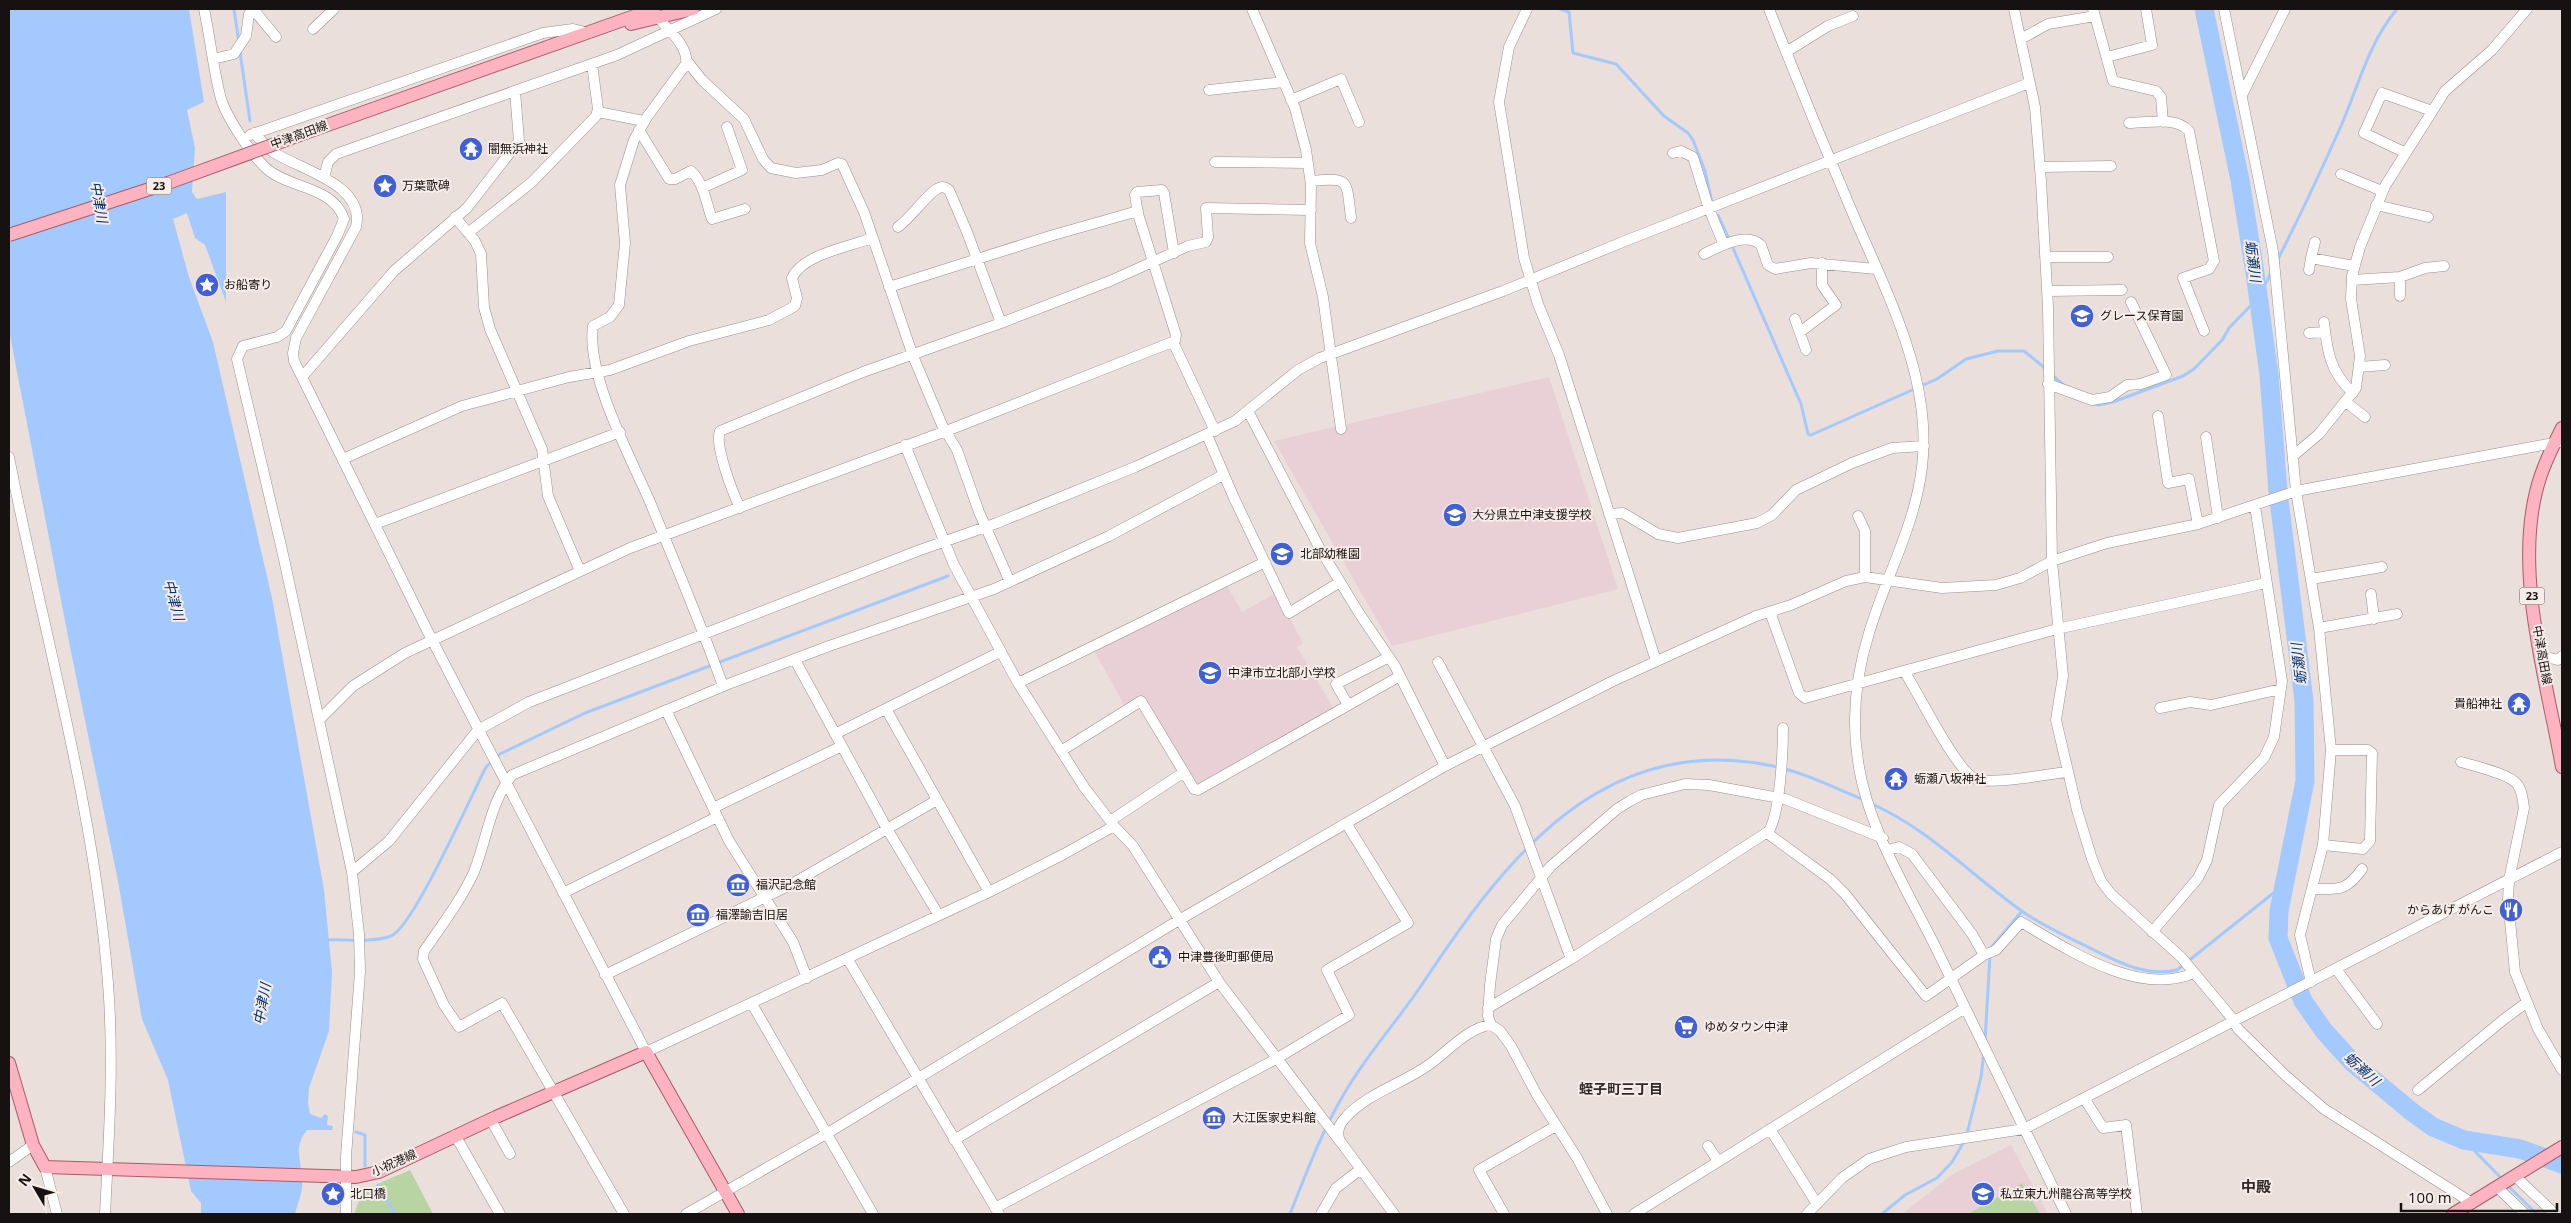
<svg xmlns="http://www.w3.org/2000/svg" width="2571" height="1223" viewBox="0 0 2571 1223" font-family="'Open Sans','Noto Sans JP',sans-serif">
<style>
.education{fill:#e9d0d7}
.green{fill:#b8d4a3}
.water{fill:#a4c9ff}
.lines{fill:none;stroke-linecap:round;stroke-linejoin:round}
.stream{stroke:#a4c9ff;stroke-width:3}
.river{stroke:#a4c9ff;stroke-width:19}
.minor-casing{stroke:#998f8b;stroke-width:11}
.major-casing{stroke:#ac5a67;stroke-width:14}
.minor{stroke:#fff;stroke-width:10}
.major{stroke:#fdb3c0;stroke-width:12}
.major-bridge-casing{stroke:#ac5a67;stroke-width:14;stroke-linecap:butt}
.major-bridge{stroke:#fdb3c0;stroke-width:12}
.labels{text-anchor:middle;stroke-width:4;stroke-linejoin:round;paint-order:stroke}
.shield{fill:#f7ece8;stroke:#5a5352;stroke-width:1}
.shield-label{font-size:11px;font-weight:bold;fill:#161211}
.street-label{font-size:12px;fill:#161211;stroke:#f7ece8}
.poi-label{font-size:12px;fill:#161211;stroke:#f7ece8;text-anchor:start}
.water-label{font-size:14px;font-style:italic;fill:#01326e;stroke:#f7ece8}
.neighbourhood-label{font-size:14px;font-weight:bold;fill:#322926;stroke:#f7ece8}
.quarter-label{font-size:15px;font-weight:bold;fill:#322926;stroke:#f7ece8}
</style>
<rect width="100%" height="100%" fill="#eadfda"/>
<path class="education" d="M1549 377 1618 589 1392 646 1274 441Z
M1227 586 1242 612 1276 593 1303 643 1297 647 1334 709 1198 785 1144 696 1125 707 1094 650Z
M2011 1145 2048 1214H1902L1953 1174Z"/>
<path class="green" d="M410 1170 433 1214H355C359 1186 387 1181 410 1170Z
M2022 1183 2040 1214H1968Z"/>
<path class="water" d="M9 9H189L204 102 187 110 195 148 192 192 197 199 226 192V302L205 245 195 238 187 213 173 219 189 277 213 342 272 598 324 890 332 972 329 1031 309 1088 308 1102 310 1114 321 1118 325 1114 328 1116 327 1125 333 1126 332 1130H307C291 1150 304 1164 302 1187 301 1197 297 1205 295 1214H201V1203L191 1191 168 1080 142 1019 118 881 70 647 9 330Z"/>
<g class="lines">
<path class="stream" d="M234 9 239 43
M1560 9 1569 12 1573 53 1616 64 1664 116 1688 133 1693 140 1705 171 1712 202
M240 52 250 121
M1718 215 1729 239
M1733 248 1801 404 1808 434 1811 435 1937 379 1966 359 1998 351H2024L2046 369
M2277 261C2300 216 2321 171 2341 126 2358 87 2369 42 2397 9
M2052 375 2066 387
M2092 404 2099 405 2113 402 2183 376 2194 369 2223 339 2229 328 2258 298 2271 273
M1872 804C1929 829 1972 876 2023 912 2045 927 2070 938 2094 950 2120 963 2147 977 2177 970L2286 883
M326 940C346 939 372 943 391 936 413 928 472 794 486 767L500 754 585 713 948 576
M1990 949 2022 911
M1985 1041 1990 955
M356 1132 365 1135V1166
M1967 1134 1981 1077 1984 1052
M2464 1140 2503 1180
M378 1185 395 1214
M2507 1185 2537 1214
M1290 1214C1307 1171 1323 1128 1347 1089 1369 1052 1399 1019 1423 983 1505 859 1603 730 1773 766 1803 772 1835 788 1864 800
M1882 1214 1905 1195 1937 1178 1952 1162 1965 1140"/>
<path class="river" d="M2204 9 2240 180 2255 273 2269 375 2278 492 2304 701 2305 781 2279 911 2278 938 2303 1001 2324 1031 2353 1063 2412 1112 2433 1127 2464 1140 2520 1149 2562 1164"/>
<g class="minor-casing">
<path id="minor" d="M204 9C210 37 213 67 220 95 224 114 252 156 267 169 290 189 333 186 344 219L337 236 286 331 277 337 243 346 237 359 282 550 352 872 359 934 360 972 346 1156V1214
M253 9 276 37
M1252 9 1295 108 1306 150 1311 185 1310 243 1323 297 1341 429
M1527 9 1509 47 1499 102 1524 258 1538 304 1559 355 1656 661
M1769 9C1795 75 1822 141 1850 207 1884 288 1933 376 1922 467 1915 526 1886 576 1869 633 1856 675 1851 717 1858 761 1867 826 1906 888 1935 946 1979 1035 2022 1125 2066 1214
M2014 9 2035 107 2041 181 2048 307 2052 561 2063 676 2056 720 2077 810 2092 859 2101 881 2111 894 2181 957 2231 1017 2238 1029 2286 1076 2324 1109 2472 1203
M2093 9 2113 81 2156 91 2161 97 2163 122
M2224 9 2273 251 2296 491 2319 628 2331 750 2323 845 2300 935 2311 982
M655 14C665 27 689 45 686 64L647 117 634 140 620 185 625 243 619 305 610 317 593 326C586 375 630 456 650 502 675 563 701 624 723 686
M313 29 334 9
M2021 39 2048 24 2095 16
M1786 52 1828 26 1853 16
M2107 57 2152 45 2146 9
M213 59 234 54 246 36 249 14 254 9
M687 61 702 80 744 119 763 159 771 168 796 173 822 170 838 163 842 164 864 212 913 356 942 425 957 450 979 512 1010 582
M1209 90 1284 82
M2242 95 2285 9
M1291 100 1341 79 1359 122
M598 112 644 121
M2129 123C2146 123 2176 116 2189 131L2214 261 2209 269 2183 278 2204 331
M639 130 669 179H675L691 171C704 183 706 203 712 219L745 209
M254 133C260 139 266 147 273 152 300 170 366 184 356 227L296 338 293 353 294 361 428 632 646 1052 989 892 1064 854 1114 826
M250 135 543 33 573 29 589 33
M1673 153 1681 151 1693 157 1709 209 1724 245
M2406 153 2364 133 2382 93 2432 111
M1215 162 1308 163
M2040 167 2111 166
M2341 174 2382 191
M324 178 328 162 336 154 617 55 716 9
M1311 181C1351 177 1346 180 1351 218
M702 188 742 170 727 127
M2376 205 2428 217
M455 217 475 241 481 254 484 307 490 329 542 449 548 496 580 571
M898 227C912 217 926 195 937 189 941 186 945 187 949 190L967 232 1001 323
M468 233 532 182 596 116 598 109 592 64
M1704 254C1719 247 1746 231 1761 245L1768 265 1775 269 1811 263 1876 269
M2045 257H2108
M2311 258 2315 242
M2309 270 2311 258 2354 266
M2400 277 2425 268 2444 266
M2352 280 2400 277V296
M889 287 1050 236 1138 211
M2047 291 2122 290
M1795 319 1806 350
M2324 322C2327 351 2330 372 2353 393
M1800 332 1836 305 1822 285V263
M2309 333 2325 332
M1173 342 1215 431
M2359 367 2385 365
M303 376 394 271 467 208 519 141 515 91
M2048 384 2092 400 2110 397 2127 385 2141 384 2166 375 2131 302
M2346 402 2365 417
M1248 411 1320 549 1359 613 1395 666 1445 766
M2158 416 2168 483 2189 479 2198 524
M1207 435 1234 498 1289 613 1340 582
M2206 437 2218 518
M905 445 954 565 1018 683 1084 787 1114 826 1133 846 1219 982 1342 1144
M2293 456 2319 434 2356 388 2360 356 2351 299 2352 276 2360 247 2385 186 2445 91 2492 50 2527 9
M9 457C43 632 94 805 108 983 114 1060 109 1138 105 1214
M343 459 462 406 569 377 610 370 689 341 769 320 795 306 797 298 792 278C803 254 849 247 872 238
M740 508C733 493 714 445 720 431L863 372 1001 323 1110 281 1188 246 1206 242 1208 237 1206 208 1311 210
M1609 514 1623 513 1658 534 1678 538 1757 523 1772 515 1796 490 1852 463 1892 448 1924 446
M1858 516 1865 531V577
M375 524 620 432
M2311 579 2382 567
M2371 594 2374 619
M1770 612 1799 693 1805 698 2057 629 2266 583
M2319 628 2397 614
M2542 656 2558 660 2562 656
M795 660 886 827 938 914
M1438 662 1515 806 1571 959
M1904 671C1918 692 1957 773 1976 779 1994 785 2046 774 2067 772
M1018 683 1265 562
M1348 705 1336 684 1389 657
M2160 708 2190 702 2211 705 2281 689
M886 709 989 892
M666 710 729 841 793 942 807 978
M319 720 353 686 405 653 630 548 954 428 1175 341 1176 335 1138 214 1135 195 1137 192 1162 190 1164 193 1174 253
M835 734 1000 652
M1061 751 1141 701 1194 789 1198 790 1400 676
M2461 762C2474 766 2510 774 2517 784 2522 790 2523 800 2524 808L2509 880 2508 900 2515 972 2538 1029 2562 1070
M713 808 842 746
M1110 821 1184 772
M1767 833 1830 879 1845 894 1926 996 1984 955 1996 950 2021 922C2069 950 2138 997 2194 973
M2323 845 2363 849 2370 841 2372 753 2368 750H2331
M1888 850 1899 847 1912 854 1972 934 1984 955
M352 872 389 841 478 730 529 702 920 550 997 523 1135 467 1235 421 1298 370 1320 358 1503 291 1630 239 2029 83
M2312 889C2338 889 2346 892 2362 869
M563 893 717 817
M2152 932 2198 878 2207 860 2219 805 2264 758 2274 737 2282 681 2255 506
M847 958 999 1214
M2336 969 2377 1024
M605 975 790 885 937 800
M752 1004 873 1214
M1488 1008 1571 959 1769 831C1780 812 1783 752 1783 728
M1491 1025 1488 1016 1490 985 1496 939 1502 925 1551 866 1617 809 1630 801 1641 795 1685 784 1709 785 1785 799 1883 838
M2418 1090 2503 1020 2526 1003
M2084 1098 2103 1128 2126 1125 2137 1214
M491 1120 510 1154
M1770 1129 1817 1204
M455 1135 500 1214
M954 1140 1219 982
M1708 1146 1718 1161
M9 1162 33 1145
M45 1167 57 1214
M2515 1176 2555 1214
M2498 1188 2525 1214
M995 1208 1276 1059 1349 1015 1327 970 1408 923 1346 823
M624 1214 502 1003 459 1027 444 1005 423 959 424 951C442 925 461 900 474 872 487 839 490 803 512 775L731 683 829 646 994 589 1109 536 1223 475
M686 1214 826 1134 1179 920 1445 766 1613 681 1756 616 1791 605 1846 581 1865 577 1942 588 1996 585 2020 578 2052 561 2107 543 2198 524 2296 491 2559 442
M1321 1214 1336 1188 1361 1169
M1394 1214 1340 1141C1336 1132 1339 1124 1346 1117 1368 1093 1404 1083 1430 1064 1448 1051 1469 1027 1491 1025L1500 1031 1511 1046 1537 1095 1577 1158 1607 1214
M1504 1214 1479 1170 1556 1126
M1634 1214 1965 1008
M1807 1214 1842 1178 1869 1159 1906 1147 2024 1129 2562 852"/>
</g>
<g class="major-casing">
<path id="major" d="M631 24 693 9
M308 132 654 9
M2562 428C2552 448 2541 470 2536 492 2515 577 2547 682 2562 767
M9 1063 33 1145 45 1167 356 1177 379 1172 496 1117 646 1052 738 1214
M2453 1214 2562 1147"/>
</g>
<use href="#minor" class="minor"/>
<use href="#major" class="major"/>
<g class="major-bridge-casing">
<path id="major-bridge" d="M9 235 168 183 308 132"/>
</g>
<use href="#major-bridge" class="major-bridge"/>
</g>
<defs>
<g id="temple-disc" transform="scale(1.25)"><circle r="9.5" fill="#4161d3" stroke="#f7ece8"/><path d="M0-6L5-2H3V0L6.5 2.5H4V6H1.5V3h-3V6H-4V2.5H-6.5L-3 0V-2H-5Z" fill="#fff"/></g>
<g id="sight-disc" transform="scale(1.25)"><circle r="9.5" fill="#4161d3" stroke="#f7ece8"/><path d="M0-6L1.8-2.2L6-1.7L2.9 1.2L3.7 5.4L0 3.3L-3.7 5.4L-2.9 1.2L-6-1.7L-1.8-2.2Z" fill="#fff"/></g>
<g id="school-disc" transform="scale(1.25)"><circle r="9.5" fill="#4161d3" stroke="#f7ece8"/><path d="M0-5L7-2L0 1L-7-2ZM-4 1L0 2.5L4 1V4Q0 6-4 4Z" fill="#fff"/></g>
<g id="museum-disc" transform="scale(1.25)"><circle r="9.5" fill="#4161d3" stroke="#f7ece8"/><path d="M0-6L6-3V-2H-6V-3ZM-5-1h2V3h-2ZM-1-1h2V3h-2ZM3-1h2V3H3ZM-6 4H6V6H-6Z" fill="#fff"/></g>
<g id="restaurant-disc" transform="scale(1.25)"><circle r="9.5" fill="#4161d3" stroke="#f7ece8"/><path d="M-5-6h1v4h1v-4h1v4h1v-4h1v5L-1.5 .5V6h-2V.5L-5-1ZM5-6V6H3V1.5H1.5Q1.5-4 5-6Z" fill="#fff"/></g>
<g id="civic-disc" transform="scale(1.25)"><circle r="9.5" fill="#4161d3" stroke="#f7ece8"/><path d="M-.6-6.5H3V-4.5H.6V-3L4-1V1h2V6H-6V1h2V-1L-.6-3ZM-1.2 2.5V6h2.4V2.5Z" fill="#fff"/></g>
<g id="supermarket-disc" transform="scale(1.25)"><circle r="9.5" fill="#4161d3" stroke="#f7ece8"/><path d="M-6-5.5h2.5l.6 2H6L4.5 2H-2.5L-4.4-4H-6ZM-1.5 3.2a1.3 1.3 0 1 0 .1 0ZM3 3.2a1.3 1.3 0 1 0 .1 0Z" fill="#fff"/></g>
</defs>
<g fill-rule="evenodd">
<use href="#temple-disc" x="471" y="149"/>
<use href="#sight-disc" x="385" y="186"/>
<use href="#sight-disc" x="207" y="285"/>
<use href="#school-disc" x="2082" y="316"/>
<use href="#school-disc" x="1455" y="515"/>
<use href="#school-disc" x="1282" y="554"/>
<use href="#school-disc" x="1210" y="673"/>
<use href="#temple-disc" x="2519" y="704"/>
<use href="#temple-disc" x="1896" y="779"/>
<use href="#museum-disc" x="738" y="885"/>
<use href="#restaurant-disc" x="2511" y="910"/>
<use href="#museum-disc" x="698" y="915"/>
<use href="#civic-disc" x="1160" y="957"/>
<use href="#supermarket-disc" x="1686" y="1027"/>
<use href="#museum-disc" x="1214" y="1118"/>
<use href="#sight-disc" x="333" y="1194"/>
<use href="#school-disc" x="1983" y="1194"/>
</g>
<g class="labels">
<g class="shield">
<rect x="146.5" y="177.5" width="25" height="17" rx="4"/>
<rect x="2519.5" y="587.5" width="25" height="17" rx="4"/>
</g>
<g class="shield-label">
<text x="159" y="190">23</text>
<text x="2532" y="600">23</text>
</g>
<g class="street-label">
<text transform="translate(299 135) rotate(-20)" y="4">中津高田線</text>
<text transform="translate(2542 655) rotate(80)" y="4">中津高田線</text>
<text transform="translate(394 1163) rotate(-24)" y="4">小祝港線</text>
</g>
<g class="poi-label">
<text x="488" y="153">闇無浜神社</text>
<text x="402" y="190">万葉歌碑</text>
<text x="224" y="289">お船寄り</text>
<text x="2100" y="320">グレース保育園</text>
<text x="1472" y="519">大分県立中津支援学校</text>
<text x="1300" y="558">北部幼稚園</text>
<text x="1228" y="677">中津市立北部小学校</text>
<text x="2502" y="708" text-anchor="end">貴船神社</text>
<text x="1914" y="783">蛎瀬八坂神社</text>
<text x="756" y="889">福沢記念館</text>
<text x="2494" y="914" text-anchor="end">からあげ がんこ</text>
<text x="716" y="919">福澤諭吉旧居</text>
<text x="1178" y="961">中津豊後町郵便局</text>
<text x="1704" y="1031">ゆめタウン中津</text>
<text x="1232" y="1122">大江医家史料館</text>
<text x="350" y="1198">北口橋</text>
<text x="2000" y="1198">私立東九州龍谷高等学校</text>
</g>
<g class="water-label">
<text transform="translate(99 202) rotate(80)" y="5">中津川</text>
<text transform="translate(2253 261) rotate(82)" y="5">蛎瀬川</text>
<text transform="translate(174 600) rotate(75)" y="5">中津川</text>
<text transform="translate(2299 664) rotate(-97)" y="5">蛎瀬川</text>
<text transform="translate(262 1004) rotate(-80)" y="5">中津川</text>
<text transform="translate(2362 1069) rotate(42)" y="5">蛎瀬川</text>
</g>
<g class="neighbourhood-label">
<text x="1621" y="1094">蛭子町三丁目</text>
</g>
<g class="quarter-label">
<text x="2256" y="1192">中殿</text>
</g>
</g>
<rect width="2571" height="1223" fill="none" stroke="#161211" stroke-width="20"/>
<g transform="translate(35 1188) rotate(308)" stroke="#f7ece8" stroke-width="4" paint-order="stroke">
<path d="M0-4L9 19L0 12L-9 19Z" fill="#161211"/>
<text y="-8" font-size="14" font-weight="bold" text-anchor="middle" fill="#161211">N</text>
</g>
<path d="M2401 1203v8h156v-8" fill="none" stroke="#161211" stroke-width="2.5"/>
<text x="2408" y="1203" font-size="15" fill="#161211" stroke="#f7ece8" stroke-width="4" paint-order="stroke">100 m</text>
</svg>
